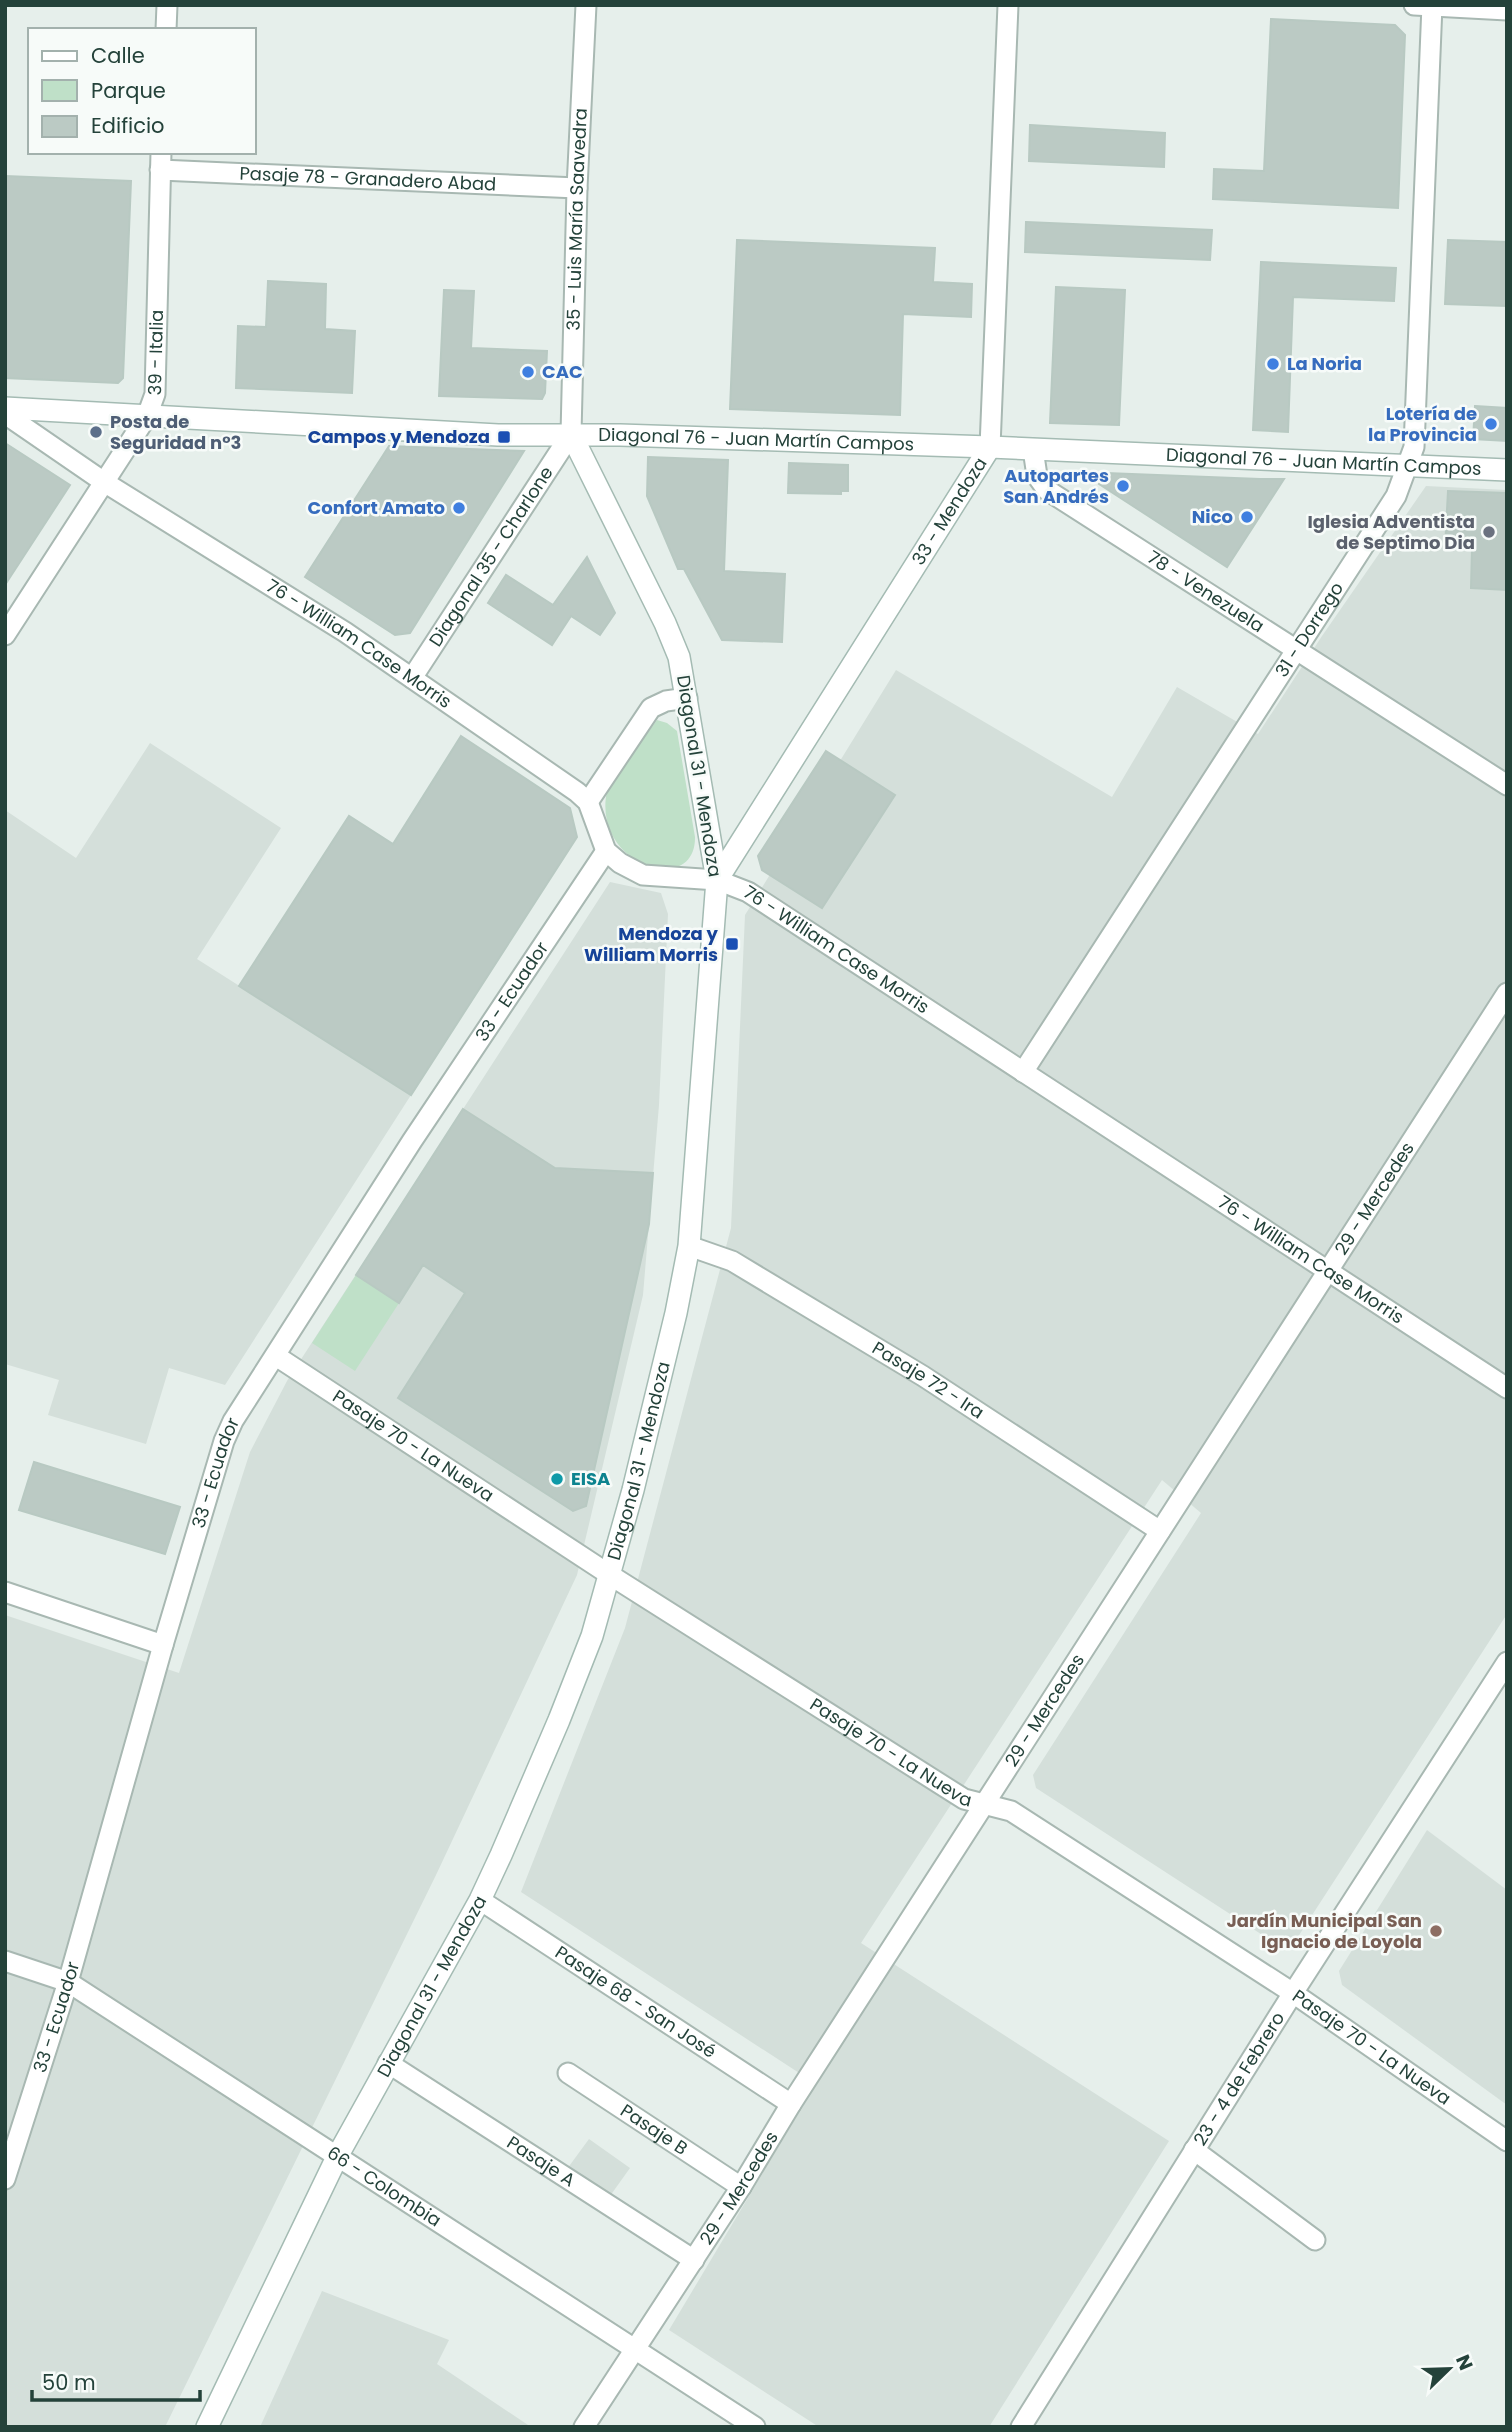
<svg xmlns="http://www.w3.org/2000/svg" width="1512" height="2432" viewBox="0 0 1512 2432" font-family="Poppins,sans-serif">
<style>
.built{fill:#d4dfda}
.green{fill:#bfe0c8}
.building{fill:#bbcac4;stroke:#b8c9c2;stroke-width:2}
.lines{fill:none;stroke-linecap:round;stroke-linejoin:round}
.street-casing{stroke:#a8b8b2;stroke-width:23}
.secondary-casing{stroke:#a4bbb3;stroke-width:24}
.street{stroke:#fff;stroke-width:19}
.secondary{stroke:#fff;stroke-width:21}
.shop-dot{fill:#3f7fe0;stroke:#f7fbf9;stroke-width:2.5}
.service-dot{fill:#5c6f8a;stroke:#f7fbf9;stroke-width:2.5}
.transit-dot{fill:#1a4fb4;stroke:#f7fbf9;stroke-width:2.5}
.worship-dot{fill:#6b7280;stroke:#f7fbf9;stroke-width:2.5}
.culture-dot{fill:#0f9aa8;stroke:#f7fbf9;stroke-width:2.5}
.education-dot{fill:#8d6e63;stroke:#f7fbf9;stroke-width:2.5}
.labels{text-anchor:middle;stroke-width:5;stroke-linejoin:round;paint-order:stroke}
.street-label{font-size:18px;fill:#24423a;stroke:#f7fbf9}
.shop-label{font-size:18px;font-weight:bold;fill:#366cbe;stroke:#f7fbf9;text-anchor:end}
.service-label{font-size:18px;font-weight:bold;fill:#4e5e75;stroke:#f7fbf9;text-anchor:start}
.transit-label{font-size:18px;font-weight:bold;fill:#164399;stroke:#f7fbf9;text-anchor:end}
.worship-label{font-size:18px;font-weight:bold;fill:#5b616d;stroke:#f7fbf9;text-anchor:end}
.culture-label{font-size:18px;font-weight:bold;fill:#0d838f;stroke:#f7fbf9;text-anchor:start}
.education-label{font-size:18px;font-weight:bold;fill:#785e54;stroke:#f7fbf9;text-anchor:end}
</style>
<rect width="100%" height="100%" fill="#e6efeb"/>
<path class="built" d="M1426 486 1507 490V1614L1294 1943 1281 1947 1036 1788 1033 1775 1201 1513 1162 1480 861 1943 1169 2141 989 2427H819L669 2330 816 2084 521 1892 625 1628 731 1228 745 915 896 670 1112 797 1177 687 1258 734 1322 636Z
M150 743 281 828 197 959 411 1095 225 1385 169 1368 146 1444 48 1415 59 1380 5 1364V810L76 858Z
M610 882 661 893 668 914 659 1105 643 1295 577 1575 436 1875 165 2427H5V1615L179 1673 250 1452 287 1381Z
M1427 1830 1507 1890V2105L1342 1985 1339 1971Z
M589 2139 630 2168 610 2196 567 2169Z
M322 2291 449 2340 437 2364 531 2427H260Z"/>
<path class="green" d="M657 720 667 723 677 731 695 837C696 898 591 866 607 791 609 781 648 733 657 720Z
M356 1275 399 1303 355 1371 312 1343Z"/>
<path class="building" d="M1271 19 1395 25 1405 35 1398 208 1213 199 1214 169 1264 171Z
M1030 125 1165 133 1164 167 1029 161Z
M5 176 131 181 123 378 118 383 5 378Z
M1026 222 1212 230 1210 260 1025 252Z
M737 240 935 248 933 282 972 284 971 317 903 314 900 415 730 409Z
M1448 240 1507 242V306L1445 304Z
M1261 262 1396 268 1394 301 1293 297 1288 432 1253 430Z
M268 281 326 284 325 329 355 331 352 393 236 388 238 326 266 327Z
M1056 287 1125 290 1119 425 1050 423Z
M444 290 474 291 471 348 547 351 545 393 542 399 439 396Z
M1475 406 1507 408V441L1473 439Z
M5 443 70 485 5 585Z
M389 446 524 451 410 633 395 635 305 577Z
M648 457 728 460 724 571 785 574 782 642 722 640 684 569H678L647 496Z
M789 463 848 465V491H841V494L788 493Z
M1106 473 1260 479H1284L1227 567 1099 484Z
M1448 491 1507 493V590L1471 588 1472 549 1445 548Z
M587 557 615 613 600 635 571 616 552 645 488 603 506 575 553 605Z
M461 736 570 808 577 837 411 1095 239 986 349 816 393 844Z
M826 751 895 795 822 908 762 870 758 856Z
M463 1109 555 1168 653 1173 649 1224 586 1506 573 1511 398 1398 465 1293 423 1265 399 1303 356 1275Z
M34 1462 180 1507 165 1554 19 1510Z"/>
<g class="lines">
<g class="street-casing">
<g id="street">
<path d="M1414 5 1507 10"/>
<path d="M166 30 167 5"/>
<path id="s1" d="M160 170 577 188"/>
<path id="s2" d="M5 414 104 482 345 632 577 792 588 802 606 851 620 863 643 875 717 880 748 892 1507 1388"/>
<path d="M990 447 1008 5"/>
<path id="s3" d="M1033 449 1037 476 1047 490 1507 785"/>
<path id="s4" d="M5 635 147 416 155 394 161 152"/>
<path id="s5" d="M412 678 571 434 577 188 586 5"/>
<path d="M588 802 651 708 666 701 687 698"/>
<path id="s6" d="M1023 1072 1396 496 1414 447 1432 5"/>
<path id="s7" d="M689 1246 732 1261 923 1376 1160 1531"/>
<path id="s8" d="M276 1356 610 1575 964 1799 1011 1811 1293 1993 1507 2141"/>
<path d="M5 1592 163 1645"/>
<path id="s9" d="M480 1900 791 2104"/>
<path id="s10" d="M5 1961 68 1982 755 2427"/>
<path id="s11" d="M388 2063 694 2260"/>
<path id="s12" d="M568 2073 741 2187"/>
<path d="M1194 2150 1315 2240"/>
<path id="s13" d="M5 2179 68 1982 163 1645 224 1441 233 1421 412 1141 606 851"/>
<path id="s14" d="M584 2427 741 2187 791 2104 1507 993"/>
<path id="s15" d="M1021 2427 1293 1993 1507 1662"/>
</g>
</g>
<g class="secondary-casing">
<g id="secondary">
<path id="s16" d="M5 408 498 435H620L990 447 1507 470"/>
<path id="s17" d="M717 880 990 447"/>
<path id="s18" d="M207 2427 338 2155 480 1900 501 1855 559 1720 592 1636 633 1490 676 1313 689 1246 717 880 679 657 665 623 571 434"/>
</g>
</g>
<use href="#street" class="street"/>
<use href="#secondary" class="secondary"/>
</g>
<g class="shop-dot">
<circle cx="1273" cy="364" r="7"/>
<circle cx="528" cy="372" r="7"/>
<circle cx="1491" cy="424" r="7"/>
<circle cx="1123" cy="486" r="7"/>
<circle cx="459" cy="508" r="7"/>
<circle cx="1247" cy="517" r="7"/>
</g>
<circle class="service-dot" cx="96" cy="432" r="7"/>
<g class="transit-dot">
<rect x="497" y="430" width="14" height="14" rx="3.5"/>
<rect x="725" y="937" width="14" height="14" rx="3.5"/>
</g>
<circle class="worship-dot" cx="1489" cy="532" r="7"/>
<circle class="culture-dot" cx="557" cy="1479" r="7"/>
<circle class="education-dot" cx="1436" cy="1931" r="7"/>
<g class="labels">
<g class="street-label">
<text dy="6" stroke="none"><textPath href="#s1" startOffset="208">Pasaje 78 - Granadero Abad</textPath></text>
<text dy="6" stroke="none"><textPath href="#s5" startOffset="506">35 - Luis María Saavedra</textPath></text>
<text dy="6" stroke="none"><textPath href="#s4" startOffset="326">39 - Italia</textPath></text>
<text dy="6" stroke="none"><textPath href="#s16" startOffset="752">Diagonal 76 - Juan Martín Campos</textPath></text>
<text dy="6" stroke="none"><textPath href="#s16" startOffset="1320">Diagonal 76 - Juan Martín Campos</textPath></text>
<text dy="6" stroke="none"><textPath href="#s17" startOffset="436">33 - Mendoza</textPath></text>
<text dy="6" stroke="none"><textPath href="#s5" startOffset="145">Diagonal 35 - Charlone</textPath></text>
<text dy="6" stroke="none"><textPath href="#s3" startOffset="233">78 - Venezuela</textPath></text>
<text dy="6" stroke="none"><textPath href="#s6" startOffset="527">31 - Dorrego</textPath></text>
<text dy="6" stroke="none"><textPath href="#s2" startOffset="422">76 - William Case Morris</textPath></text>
<text transform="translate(699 776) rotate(81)" y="6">Diagonal 31 - Mendoza</text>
<text dy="6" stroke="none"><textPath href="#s2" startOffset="1010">76 - William Case Morris</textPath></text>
<text dy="6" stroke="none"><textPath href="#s13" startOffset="1304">33 - Ecuador</textPath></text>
<text dy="6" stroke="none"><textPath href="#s14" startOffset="1461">29 - Mercedes</textPath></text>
<text dy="6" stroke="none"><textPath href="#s2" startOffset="1577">76 - William Case Morris</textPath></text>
<text dy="6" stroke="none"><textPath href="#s7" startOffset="275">Pasaje 72 - Ira</textPath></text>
<text dy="6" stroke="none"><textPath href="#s8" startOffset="164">Pasaje 70 - La Nueva</textPath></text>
<text dy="6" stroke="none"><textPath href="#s18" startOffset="1062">Diagonal 31 - Mendoza</textPath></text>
<text dy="6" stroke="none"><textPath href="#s13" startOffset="737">33 - Ecuador</textPath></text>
<text dy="6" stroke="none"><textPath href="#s14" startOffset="852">29 - Mercedes</textPath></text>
<text dy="6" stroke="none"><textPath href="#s8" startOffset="732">Pasaje 70 - La Nueva</textPath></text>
<text dy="6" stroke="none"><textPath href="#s18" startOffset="495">Diagonal 31 - Mendoza</textPath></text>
<text dy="6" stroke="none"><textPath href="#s9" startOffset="186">Pasaje 68 - San José</textPath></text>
<text dy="6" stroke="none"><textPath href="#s13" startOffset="170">33 - Ecuador</textPath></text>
<text dy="6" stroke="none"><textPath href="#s8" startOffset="1298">Pasaje 70 - La Nueva</textPath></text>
<text dy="6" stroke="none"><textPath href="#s15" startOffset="411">23 - 4 de Febrero</textPath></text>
<text dy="6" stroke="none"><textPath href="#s12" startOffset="103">Pasaje B</textPath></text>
<text dy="6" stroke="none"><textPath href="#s11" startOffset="182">Pasaje A</textPath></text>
<text dy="6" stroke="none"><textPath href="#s10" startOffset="443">66 - Colombia</textPath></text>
<text dy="6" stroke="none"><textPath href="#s14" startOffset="285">29 - Mercedes</textPath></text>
</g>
<g class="shop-label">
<text x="1287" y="370" text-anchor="start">La Noria</text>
<text x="542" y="378" text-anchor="start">CAC</text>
<text x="1477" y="420">Lotería de<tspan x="1477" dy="21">la Provincia</tspan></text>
<text x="1109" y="482">Autopartes<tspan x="1109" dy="21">San Andrés</tspan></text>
<text x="445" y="514">Confort Amato</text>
<text x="1233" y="523">Nico</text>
</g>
<g class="service-label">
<text x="110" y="428">Posta de<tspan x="110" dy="21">Seguridad n°3</tspan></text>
</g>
<g class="transit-label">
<text x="490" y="443">Campos y Mendoza</text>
<text x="718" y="940">Mendoza y<tspan x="718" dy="21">William Morris</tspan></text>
</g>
<g class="worship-label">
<text x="1475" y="528">Iglesia Adventista<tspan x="1475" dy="21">de Septimo Dia</tspan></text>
</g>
<g class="culture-label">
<text x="571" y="1485">EISA</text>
</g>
<g class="education-label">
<text x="1422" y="1927">Jardín Municipal San<tspan x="1422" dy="21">Ignacio de Loyola</tspan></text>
</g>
</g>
<rect width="1512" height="2432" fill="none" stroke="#24423a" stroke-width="14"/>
<rect x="28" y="28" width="228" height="126" fill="#f7fbf9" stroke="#a3b1ad" stroke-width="2"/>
<rect x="42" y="51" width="35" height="10" fill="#ffffff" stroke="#a3b1ad" stroke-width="2"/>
<text x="91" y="63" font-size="21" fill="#24423a">Calle</text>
<rect x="42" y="80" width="35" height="21" fill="#bfe0c8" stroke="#a3b1ad" stroke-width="2"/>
<text x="91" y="98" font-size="21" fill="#24423a">Parque</text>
<rect x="42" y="116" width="35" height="21" fill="#bbcac4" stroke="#a3b1ad" stroke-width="2"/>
<text x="91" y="133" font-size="21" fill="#24423a">Edificio</text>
<g transform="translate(1449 2369) rotate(67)" stroke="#f7fbf9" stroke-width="5" paint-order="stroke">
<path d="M0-5L12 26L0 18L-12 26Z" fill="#24423a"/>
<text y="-10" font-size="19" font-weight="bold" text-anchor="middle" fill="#24423a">N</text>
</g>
<path d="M32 2390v10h168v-10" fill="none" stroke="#24423a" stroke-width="3.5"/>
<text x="42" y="2390" font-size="21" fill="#24423a" stroke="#f7fbf9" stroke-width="5" paint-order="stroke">50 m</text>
</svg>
